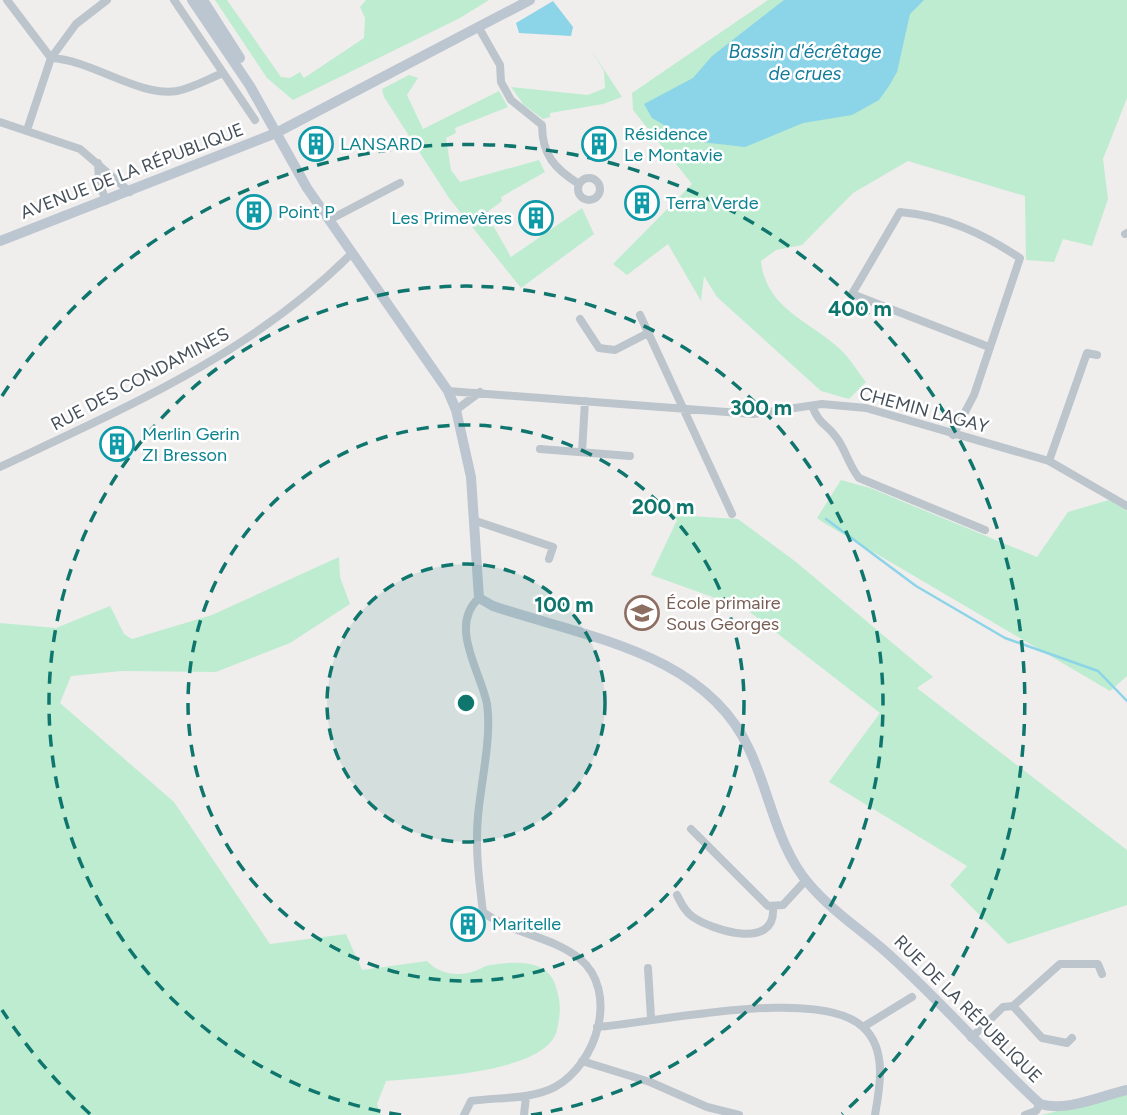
<svg xmlns="http://www.w3.org/2000/svg" width="1127" height="1115" viewBox="0 0 1127 1115" font-family="Figtree,sans-serif">
<style>
.green{fill:#bdecd0}
.water{fill:#8cd4e7}
.lines{fill:none;stroke-linecap:round;stroke-linejoin:round}
.stream{stroke:#8cd4e7;stroke-width:2.5}
.street{stroke:#bcc5cc;stroke-width:8}
.secondary{stroke:#bcc6d1;stroke-width:10}
.ring{fill:none;stroke:#0f766e;stroke-width:3.5;stroke-dasharray:12 9}
.labels{text-anchor:middle;stroke-width:5;stroke-linejoin:round;paint-order:stroke}
.culture-label{font-size:18px;fill:#0d838f;stroke:#fff;text-anchor:start}
.street-label{font-size:18px;fill:#46505a;stroke:#fff}
.education-label{font-size:18px;fill:#785e54;stroke:#fff;text-anchor:start}
.water-label{font-size:19px;font-style:italic;fill:#127c9a;stroke:#fff}
.centre{fill:#0f766e;stroke:#fff;stroke-width:3.5}
.ring-label{font-size:21px;text-anchor:middle;font-weight:bold;fill:#0f766e;stroke:#fff;stroke-width:5;stroke-linejoin:round;paint-order:stroke}
</style>
<rect width="100%" height="100%" fill="#f0eded"/>
<path class="green" d="M215 0H227L281 77 290 78 300 72 304 78 364 38 365 18 360 7 366 0H489L460 18 293 100 267 78Z
M768 0H1127V98L1103 159 1108 199 1092 246 1063 239 1054 262 1026 260 1025 196 908 161 853 193 802 245 776 250 761 261C766 310 811 321 842 351 851 360 858 372 866 382L849 399 821 391 717 297 704 276 701 301 668 244 627 275 613 264 692 184 633 110 632 93Z
M590 48 622 97 603 104 550 113V117L543 119 524 105 511 87 588 95 605 88 604 71Z
M409 75 418 78 407 95 423 129 499 91 508 107 455 128 456 133 446 138 451 170 460 182 539 160 545 172 501 197 502 201 486 213 511 257 582 208 594 234 521 288 449 198 384 97 382 89Z
M841 480 870 488 1037 557 1068 512 1109 500 1127 511V676L1110 691 824 523 817 518Z
M673 515 738 519 796 562 933 677 917 688 1127 850V905L1008 944 950 885 967 866 829 782 880 713 746 609 651 575 677 520Z
M339 557 340 577 350 604 290 643 216 672 121 671 71 676 60 703 174 802 270 944 346 934 362 970 427 961C439 974 458 977 475 971 481 969 484 966 490 965 512 962 546 958 555 984 561 1002 561 1011 557 1030 547 1074 423 1077 386 1081L377 1104 381 1115H0V623L56 628 110 606 124 634 132 639 212 615Z
M1127 1095V1115H1041Z"/>
<path class="water" d="M784 0H924L910 14 897 72 889 86 879 100 852 115 803 123 745 147 701 142 671 129 652 118 644 104 693 78 712 56Z
M553 1 573 27 571 36 519 33 516 23Z"/>
<g class="lines">
<path class="stream" d="M826 519 916 586 1005 638 1098 671 1127 701"/>
<path class="street" d="M7 0 51 58 27 130
M174 0 255 120
M479 28 500 65 501 82 511 100 542 125C542 155 555 169 579 184
M51 58C92 60 138 97 177 91 192 88 208 79 223 73
M51 58 76 24 107 0
M0 122 80 149 130 192
M98 163 99 182 106 201
M578 189a11 11 0 1 1 22 0a11 11 0 1 1-22 0Z
M329 220 400 183
M1125 234 1127 233
M640 315 732 514
M580 319 599 348 615 350 648 333
M448 391 753 414 822 404 866 408 1049 461 1127 506
M812 406C820 426 826 423 836 437 845 448 848 464 859 478L985 530
M456 410 480 392
M953 435 974 395 1020 258C982 233 945 216 900 212L852 294 989 347
M540 449 630 456
M582 452 585 401
M1049 461 1087 353 1097 355
M0 467C125 408 253 353 352 253
M473 520 553 547 549 559
M691 829 768 906 783 905 806 880
M677 895C681 903 685 912 693 917 712 930 776 951 773 908
M648 968 651 1018
M1013 1006 1042 1038 1067 1043 1072 1038
M597 1027C655 1023 821 985 864 1028 887 1050 880 1087 875 1115
M863 1027 912 997
M971 1038 1003 1007 1013 1006 1060 964H1098L1102 974
M582 1061 650 1082 707 1107 739 1115
M464 1115 471 1101C498 1097 530 1100 555 1087 597 1064 620 991 579 958 551 936 512 934 483 912 479 881 475 847 478 816 481 782 492 736 487 704 481 672 448 626 479 598
M524 1115 526 1096
M1025 1115 1036 1111 1040 1104"/>
<path class="secondary" d="M192 0 250 86 307 188 448 391 456 410 471 477 479 598 493 606C584 637 705 652 749 749 770 793 777 847 809 884 831 910 860 929 885 951 939 999 987 1055 1040 1104 1067 1112 1100 1096 1127 1090
M203 0 240 58
M0 241 276 133 530 0"/>
</g>
<circle cx="466" cy="703" r="139" fill="#0f766e" fill-opacity=".12"/>
<g class="ring">
<circle cx="466" cy="703" r="139"/>
<circle cx="466" cy="703" r="278"/>
<path d="M401 1115A417 417 0 1 1 531 1115"/>
<path d="M90 1114A557 557 0 0 1 2 1010M2 396A557 557 0 1 1 842 1114"/>
</g>
<defs>
<g id="building-ring" transform="scale(1.75)"><circle r="9.5" fill="#fff" stroke="#0f9aa8" stroke-width="1.5"/><path d="M-4-6H4V6H1V3H-1V6H-4ZM-2.5-4.3h1.7v1.8h-1.7ZM.8-4.3h1.7v1.8H.8ZM-2.5-1h1.7V.8h-1.7ZM.8-1h1.7V.8H.8Z" fill="#0f9aa8"/></g>
<g id="school-ring" transform="scale(1.75)"><circle r="9.5" fill="#fff" stroke="#8d6e63" stroke-width="1.5"/><path d="M0-5L7-2L0 1L-7-2ZM-4 1L0 2.5L4 1V4Q0 6-4 4Z" fill="#8d6e63"/></g>
</defs>
<g fill-rule="evenodd">
<use href="#building-ring" x="316" y="144"/>
<use href="#building-ring" x="599" y="144"/>
<use href="#building-ring" x="642" y="203"/>
<use href="#building-ring" x="254" y="212"/>
<use href="#building-ring" x="536" y="218"/>
<use href="#building-ring" x="117" y="444"/>
<use href="#school-ring" x="642" y="613"/>
<use href="#building-ring" x="468" y="924"/>
</g>
<g class="labels">
<g class="culture-label">
<text x="624" y="140">Résidence<tspan x="624" dy="21">Le Montavie</tspan></text>
<text x="340" y="150">LANSARD</text>
<text x="666" y="209">Terra Verde</text>
<text x="278" y="218">Point P</text>
<text x="512" y="224" text-anchor="end">Les Primevères</text>
<text x="142" y="440">Merlin Gerin<tspan x="142" dy="21">ZI Bresson</tspan></text>
<text x="492" y="930">Maritelle</text>
</g>
<g class="street-label">
<text transform="translate(132 171) rotate(-21)" y="6">AVENUE DE LA RÉPUBLIQUE</text>
<text transform="translate(140 379) rotate(-28)" y="6">RUE DES CONDAMINES</text>
<text transform="translate(924 410) rotate(15)" y="6">CHEMIN LAGAY</text>
<text transform="translate(968 1009) rotate(45)" y="6">RUE DE LA RÉPUBLIQUE</text>
</g>
<g class="education-label">
<text x="666" y="609">École primaire<tspan x="666" dy="21">Sous Georges</tspan></text>
</g>
<g class="water-label">
<text x="805" y="58">Bassin d'écrêtage<tspan x="805" dy="22">de crues</tspan></text>
</g>
</g>
<circle cx="466" cy="703" r="10" class="centre"/>
<g class="ring-label">
<text x="860" y="316">400 m</text>
<text x="761" y="415">300 m</text>
<text x="663" y="514">200 m</text>
<text x="564" y="612">100 m</text>
</g>
</svg>
